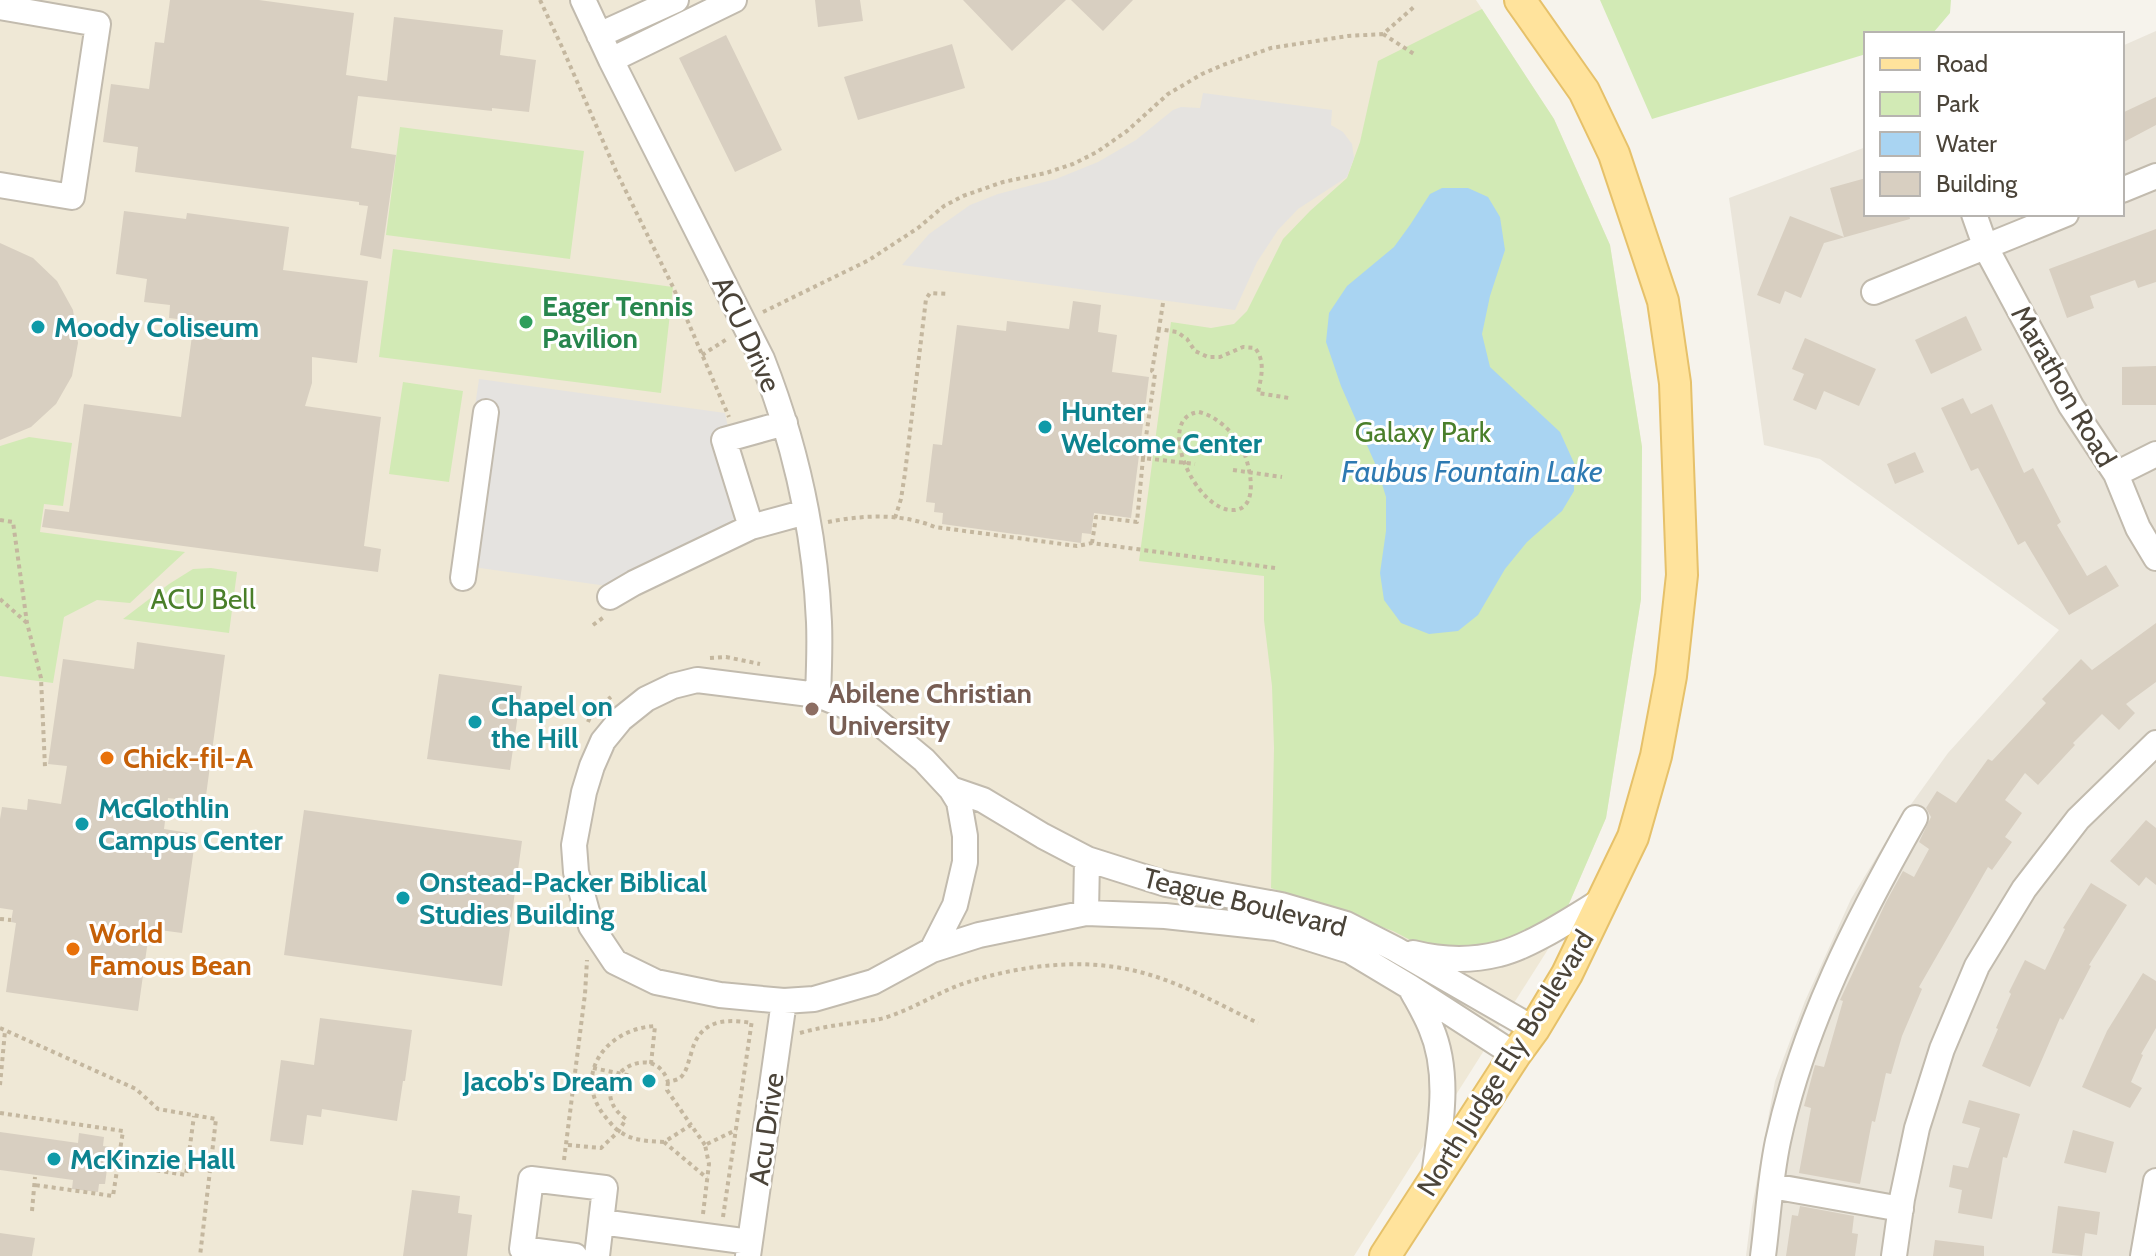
<svg xmlns="http://www.w3.org/2000/svg" width="2156" height="1256" viewBox="0 0 2156 1256" font-family="Cabin,sans-serif">
<style>
.residential{fill:#eae5da}
.education{fill:#efe8d6}
.green{fill:#d2eab5}
.parking{fill:#e5e3e0}
.water{fill:#a9d4f2}
.building{fill:#d8cfc1}
.lines{fill:none;stroke-linecap:round;stroke-linejoin:round}
.minor-casing{stroke:#c2bbae;stroke-width:28}
.major-casing{stroke:#e6c16a;stroke-width:34}
.path{stroke:#c4b79f;stroke-width:4;stroke-dasharray:4 4;stroke-linecap:butt}
.minor{stroke:#fff;stroke-width:24}
.major{stroke:#ffe39c;stroke-width:30}
.leisure-dot{fill:#2e9e5b;stroke:#fff;stroke-width:3}
.culture-dot{fill:#0f9aa8;stroke:#fff;stroke-width:3}
.education-dot{fill:#8d6e63;stroke:#fff;stroke-width:3}
.food-dot{fill:#e8710a;stroke:#fff;stroke-width:3}
.labels{text-anchor:middle;stroke-width:6;stroke-linejoin:round;paint-order:stroke}
.leisure-label{font-size:28px;font-weight:bold;fill:#27864d;stroke:#fff;text-anchor:start}
.culture-label{font-size:28px;font-weight:bold;fill:#0d838f;stroke:#fff;text-anchor:start}
.street-label{font-size:28px;fill:#4b4439;stroke:#fff}
.park-label{font-size:28px;fill:#4a7f2a;stroke:#fff}
.education-label{font-size:28px;font-weight:bold;fill:#785e54;stroke:#fff;text-anchor:start}
.food-label{font-size:28px;font-weight:bold;fill:#c56008;stroke:#fff;text-anchor:start}
.water-label{font-size:30px;font-style:italic;fill:#2e7ab2;stroke:#fff}
</style>
<rect width="100%" height="100%" fill="#f6f3ec"/>
<path class="residential" d="M2156 31V1256H1746L1752 1207 1775 1081 1805 1001 1851 899 1894 828 1948 753 2059 630 1820 459 1764 445 1729 198 1866 147V214H2122V46Z"/>
<path class="education" d="M0 0H1476L1554 119 1610 245 1642 447 1641 599 1606 818 1552 943 1354 1256H0Z"/>
<path class="green" d="M1600 0H1951L1950 13 1933 33 1866 34V54L1652 119Z
M1482 9 1554 119 1610 245 1642 447 1641 599 1606 818 1568 906 1527 931 1484 947 1447 950 1416 943 1393 931 1271 888 1274 748 1272 686 1264 620V576L1139 561 1171 322 1211 328 1234 324 1247 311 1283 239 1310 211 1347 178 1360 142 1378 61Z
M400 127 584 151 570 259 386 235Z
M393 249 673 287 661 393 379 357Z
M403 382 463 391 449 482 389 474Z
M29 437 72 443 63 506 44 504 40 532 185 552 130 603 97 600 64 617 53 683 0 676V446Z
M211 568 237 572 229 633 123 619 169 584 193 569Z"/>
<path class="parking" d="M1203 93 1332 110 1331 125 1343 132 1352 144 1354 158 1347 177 1298 209 1278 230 1257 262 1235 310 902 265 929 234 970 205 998 194 1056 179 1098 162 1136 140 1173 110 1181 107 1200 108Z
M479 379 725 413 748 525 607 586 452 564Z"/>
<path class="water" d="M1442 188H1468L1488 197 1500 217 1505 250 1490 296 1482 334 1490 367 1560 432 1574 463V491L1562 511 1527 542 1505 569 1478 615 1458 631 1429 634 1401 623 1384 600 1380 573 1386 531V497L1377 468 1341 386 1326 342 1329 313 1347 286 1394 247 1410 225 1430 194Z"/>
<path class="building" d="M170 0H259L354 13 346 75 387 81 394 17 503 30 500 55 536 60 529 112 492 108V111L358 96 351 148 396 155 381 259 360 255 368 206 359 205V202L135 172 138 147 103 142 111 84 149 89 155 42 164 43Z
M815 0H860L863 21 818 27Z
M963 0H1066L1012 51Z
M1071 0H1133L1103 31Z
M726 35 782 150 735 172 679 58Z
M952 44 965 88 858 120 844 77Z
M2156 97V125L2122 143V113Z
M1866 178V214H1909L1910 219 1824 243 1801 298 1785 291 1780 304 1757 295 1790 216 1844 237 1830 188Z
M124 211 186 219 187 213 289 227 283 270 368 281 357 363 312 357V383L305 406 381 417 364 546 381 549 378 572 42 527 45 509 69 512 84 404 181 417 194 321 169 318 170 305 144 302 147 279 116 274Z
M2156 229V282L2138 288 2135 280 2090 296 2094 308 2067 318 2049 269Z
M0 243 33 258 57 281 73 310 78 343 72 376 56 404 31 427 0 440Z
M1073 301 1101 305 1098 332 1117 335 1112 372 1149 377 1131 518 1094 513 1091 534 1082 533 1081 543 942 524 943 513 934 512 935 503 926 502 933 444 942 445 957 325 1006 331 1007 321 1069 329Z
M1966 316 1982 350 1931 374 1915 340Z
M1805 338 1876 369 1859 406 1824 391 1816 410 1793 400 1804 374 1792 369Z
M2156 366V405H2122V367Z
M1963 398 1971 414 1992 404 2024 473 2033 468 2061 522 2057 525 2087 576 2106 565 2119 586 2069 615 2025 541 2018 545 1978 468 1971 471 1941 408Z
M1915 452 1924 472 1895 484 1887 464Z
M2156 623V682L2126 704 2135 713 2119 730 2102 714 2073 743 2075 745 2038 785 2025 773 2005 800 2022 813 2005 837 2012 842 1992 870 1988 867 1919 987 1922 989 1902 1036 1891 1074 1886 1073 1875 1122 1872 1121 1860 1184 1799 1173 1811 1108 1804 1106 1815 1065 1824 1067 1843 1001 1840 1000 1886 902 1903 871 1914 877 1929 849 1919 842 1931 817 1926 808 1937 791 1956 803 1988 759 1992 761 2046 703 2042 699 2081 659 2092 670Z
M137 642 225 655 205 803 168 798 164 829 196 834 182 933 152 929 151 940H148L138 1011 6 992 16 923 11 922 13 910 0 908V819L2 807 27 810 28 799 61 804 67 766 48 764 63 659 134 669Z
M439 674 522 686 510 770 427 759Z
M304 810 522 841 502 986 284 955Z
M2146 820 2156 828V885L2146 877 2139 886 2110 861Z
M2091 883 2127 905 2089 965 2091 966 2063 1020 2060 1018 2030 1087 1982 1066 1998 1029 1996 1028 2011 994 2009 992 2025 960 2045 970 2065 929 2063 928Z
M2143 973 2156 981V1028L2141 1054 2143 1055 2131 1082 2142 1088 2130 1108 2082 1087 2107 1031Z
M320 1018 412 1030 405 1081H403L397 1121 322 1109 321 1117 307 1115 303 1145 270 1141 281 1060 314 1065Z
M1969 1100 2020 1114 2007 1158 2003 1157 1992 1219 1958 1213 1962 1190 1949 1187 1953 1165 1968 1168 1980 1128 1962 1123Z
M2073 1130 2114 1142 2106 1173 2064 1163Z
M0 1132 78 1143 79 1133 104 1137 103 1146 110 1147 105 1184H99L98 1192 72 1189 73 1180 0 1170Z
M412 1190 460 1196 458 1213 472 1215 467 1256H403Z
M1800 1206 1854 1216 1852 1233 1858 1234 1855 1256H1786L1792 1215 1798 1216Z
M2058 1206 2100 1212 2097 1235 2085 1233 2082 1256 2052 1253Z
M0 1233 35 1238 32 1256H0Z
M1935 1240 1984 1246V1256H1933Z"/>
<g class="lines">
<g class="minor-casing">
<path id="minor" d="M583 0 611 60 762 359C795 443 815 531 819 622 820 646 819 671 818 695
M0 7 98 24 72 197 0 185
M599 35 676 0
M611 60 734 0
M2122 190 2156 176
M1974 214 1986 248 2071 406 2116 474 2138 528 2156 558
M1874 292 2066 214
M2116 474 2156 454
M751 527 724 440 785 423
M463 578 486 412
M610 597 634 583 751 527 806 512
M951 789 983 800 1043 836 1087 859 1166 884 1281 905 1346 924 1395 949 1534 1029
M1086 913 1087 859
M932 950 955 905 965 862V836L959 802 951 789 924 760 872 717 818 695 697 680 673 686 646 699 621 719 603 741 592 766 584 792 574 845 576 872 591 926 615 962 656 982 720 995 784 1001 814 999 873 982 932 950 979 935 1086 913 1165 916 1276 928 1350 951 1410 987 1515 1055
M1413 953C1441 960 1471 961 1499 954 1530 947 1576 916 1604 899
M1411 989C1418 1002 1426 1015 1431 1028 1451 1074 1440 1129 1434 1177
M1772 1186 1901 1209
M601 1222 750 1242
M575 1256 522 1249 531 1179 605 1188 597 1256
M748 1256 784 1001
M1763 1256C1768 1218 1770 1179 1778 1141 1803 1026 1857 920 1915 818
M1894 1256 1902 1199 1917 1128 1942 1049 1977 966 2024 889 2078 819 2156 743
M2143 1256 2156 1181"/>
</g>
<g class="major-casing">
<path id="major" d="M1385 1256 1515 1055 1534 1029 1567 974 1633 837 1656 756 1671 676 1682 575 1675 383 1663 301 1614 154 1584 91 1520 0"/>
</g>
<path class="path" d="M540 0 562 47 616 171 673 287 729 417
M1383 34 1414 54
M1163 303 1159 329 1177 332 1187 339 1195 351 1208 357H1220L1243 347 1255 348C1266 362 1261 377 1258 393L1289 398
M763 312 869 260 918 228 944 206 963 196 1003 182 1046 173 1073 164 1097 152 1127 131 1168 94 1202 74 1223 65 1271 48 1348 36 1383 34 1415 6
M702 355 727 339
M1199 412C1216 416 1232 431 1241 446 1249 461 1261 507 1235 510 1196 514 1153 417 1199 412Z
M1143 458 1155 374 1152 371 1159 329
M1233 470 1282 477
M895 518 901 499 905 473 926 299 930 293 949 294
M0 520 13 522 27 623 41 678 45 767
M828 522C863 515 901 513 935 527L1077 546 1092 543 1275 568
M1092 543 1096 517 1137 522 1143 458 1195 464
M0 599 27 623
M593 625 604 617
M710 658 726 657 760 664
M588 722 593 710 611 697
M0 919 11 920
M0 1028 136 1089 158 1109 216 1119 200 1256
M800 1033C818 1028 835 1025 854 1023 863 1021 874 1021 884 1018 911 1010 935 994 962 984 1020 965 1087 956 1147 974 1186 985 1222 1006 1258 1023
M651 1064 655 1026C604 1029 570 1078 608 1120 612 1125 616 1130 622 1133 634 1141 649 1141 664 1142
M593 1068 632 1076
M668 1082 667 1090 691 1125
M0 1085 5 1031
M0 1113 123 1131 113 1196 35 1185
M568 1145 601 1148 618 1132 626 1119C578 1085 653 1034 668 1082 672 1081 677 1080 680 1078 687 1072 688 1062 691 1054 699 1021 722 1018 752 1023
M705 1145 691 1125 664 1142 707 1178
M564 1160 585 994 587 960
M117 1164 186 1175 194 1116
M32 1211 35 1177
M703 1214 709 1164 705 1145 736 1130
M723 1217 752 1020"/>
<use href="#minor" class="minor"/>
<use href="#major" class="major"/>
</g>
<circle class="leisure-dot" cx="526" cy="322" r="8"/>
<g class="culture-dot">
<circle cx="38" cy="327" r="8"/>
<circle cx="1045" cy="427" r="8"/>
<circle cx="475" cy="722" r="8"/>
<circle cx="82" cy="824" r="8"/>
<circle cx="403" cy="898" r="8"/>
<circle cx="649" cy="1081" r="8"/>
<circle cx="54" cy="1159" r="8"/>
</g>
<circle class="education-dot" cx="812" cy="709" r="8"/>
<g class="food-dot">
<circle cx="107" cy="758" r="8"/>
<circle cx="73" cy="949" r="8"/>
</g>
<g class="labels">
<g class="leisure-label">
<text x="542" y="316">Eager Tennis<tspan x="542" dy="32">Pavilion</tspan></text>
</g>
<g class="culture-label">
<text x="54" y="337">Moody Coliseum</text>
<text x="1061" y="421">Hunter<tspan x="1061" dy="32">Welcome Center</tspan></text>
<text x="491" y="716">Chapel on<tspan x="491" dy="32">the Hill</tspan></text>
<text x="98" y="818">McGlothlin<tspan x="98" dy="32">Campus Center</tspan></text>
<text x="419" y="892">Onstead-Packer Biblical<tspan x="419" dy="32">Studies Building</tspan></text>
<text x="633" y="1091" text-anchor="end">Jacob's Dream</text>
<text x="70" y="1169">McKinzie Hall</text>
</g>
<g class="street-label">
<text transform="translate(747 334) rotate(65)" y="10">ACU Drive</text>
<text transform="translate(2064 386) rotate(60)" y="10">Marathon Road</text>
<text transform="translate(1245 902) rotate(14)" y="10">Teague Boulevard</text>
<text transform="translate(1505 1063) rotate(-58)" y="10">North Judge Ely Boulevard</text>
<text transform="translate(766 1129) rotate(-82)" y="10">Acu Drive</text>
</g>
<g class="park-label">
<text x="1423" y="442">Galaxy Park</text>
<text x="203" y="609">ACU Bell</text>
</g>
<g class="education-label">
<text x="828" y="703">Abilene Christian<tspan x="828" dy="32">University</tspan></text>
</g>
<g class="food-label">
<text x="123" y="768">Chick-fil-A</text>
<text x="89" y="943">World<tspan x="89" dy="32">Famous Bean</tspan></text>
</g>
<g class="water-label">
<text x="1472" y="482">Faubus Fountain Lake</text>
</g>
</g>
<rect x="1864" y="32" width="260" height="184" fill="#ffffff" stroke="#b7b4b0" stroke-width="2"/>
<rect x="1880" y="58" width="40" height="12" fill="#ffe39c" stroke="#b7b4b0" stroke-width="2"/>
<text x="1936" y="72" font-size="24" fill="#4b4439">Road</text>
<rect x="1880" y="92" width="40" height="24" fill="#d2eab5" stroke="#b7b4b0" stroke-width="2"/>
<text x="1936" y="112" font-size="24" fill="#4b4439">Park</text>
<rect x="1880" y="132" width="40" height="24" fill="#a9d4f2" stroke="#b7b4b0" stroke-width="2"/>
<text x="1936" y="152" font-size="24" fill="#4b4439">Water</text>
<rect x="1880" y="172" width="40" height="24" fill="#d8cfc1" stroke="#b7b4b0" stroke-width="2"/>
<text x="1936" y="192" font-size="24" fill="#4b4439">Building</text>
</svg>
